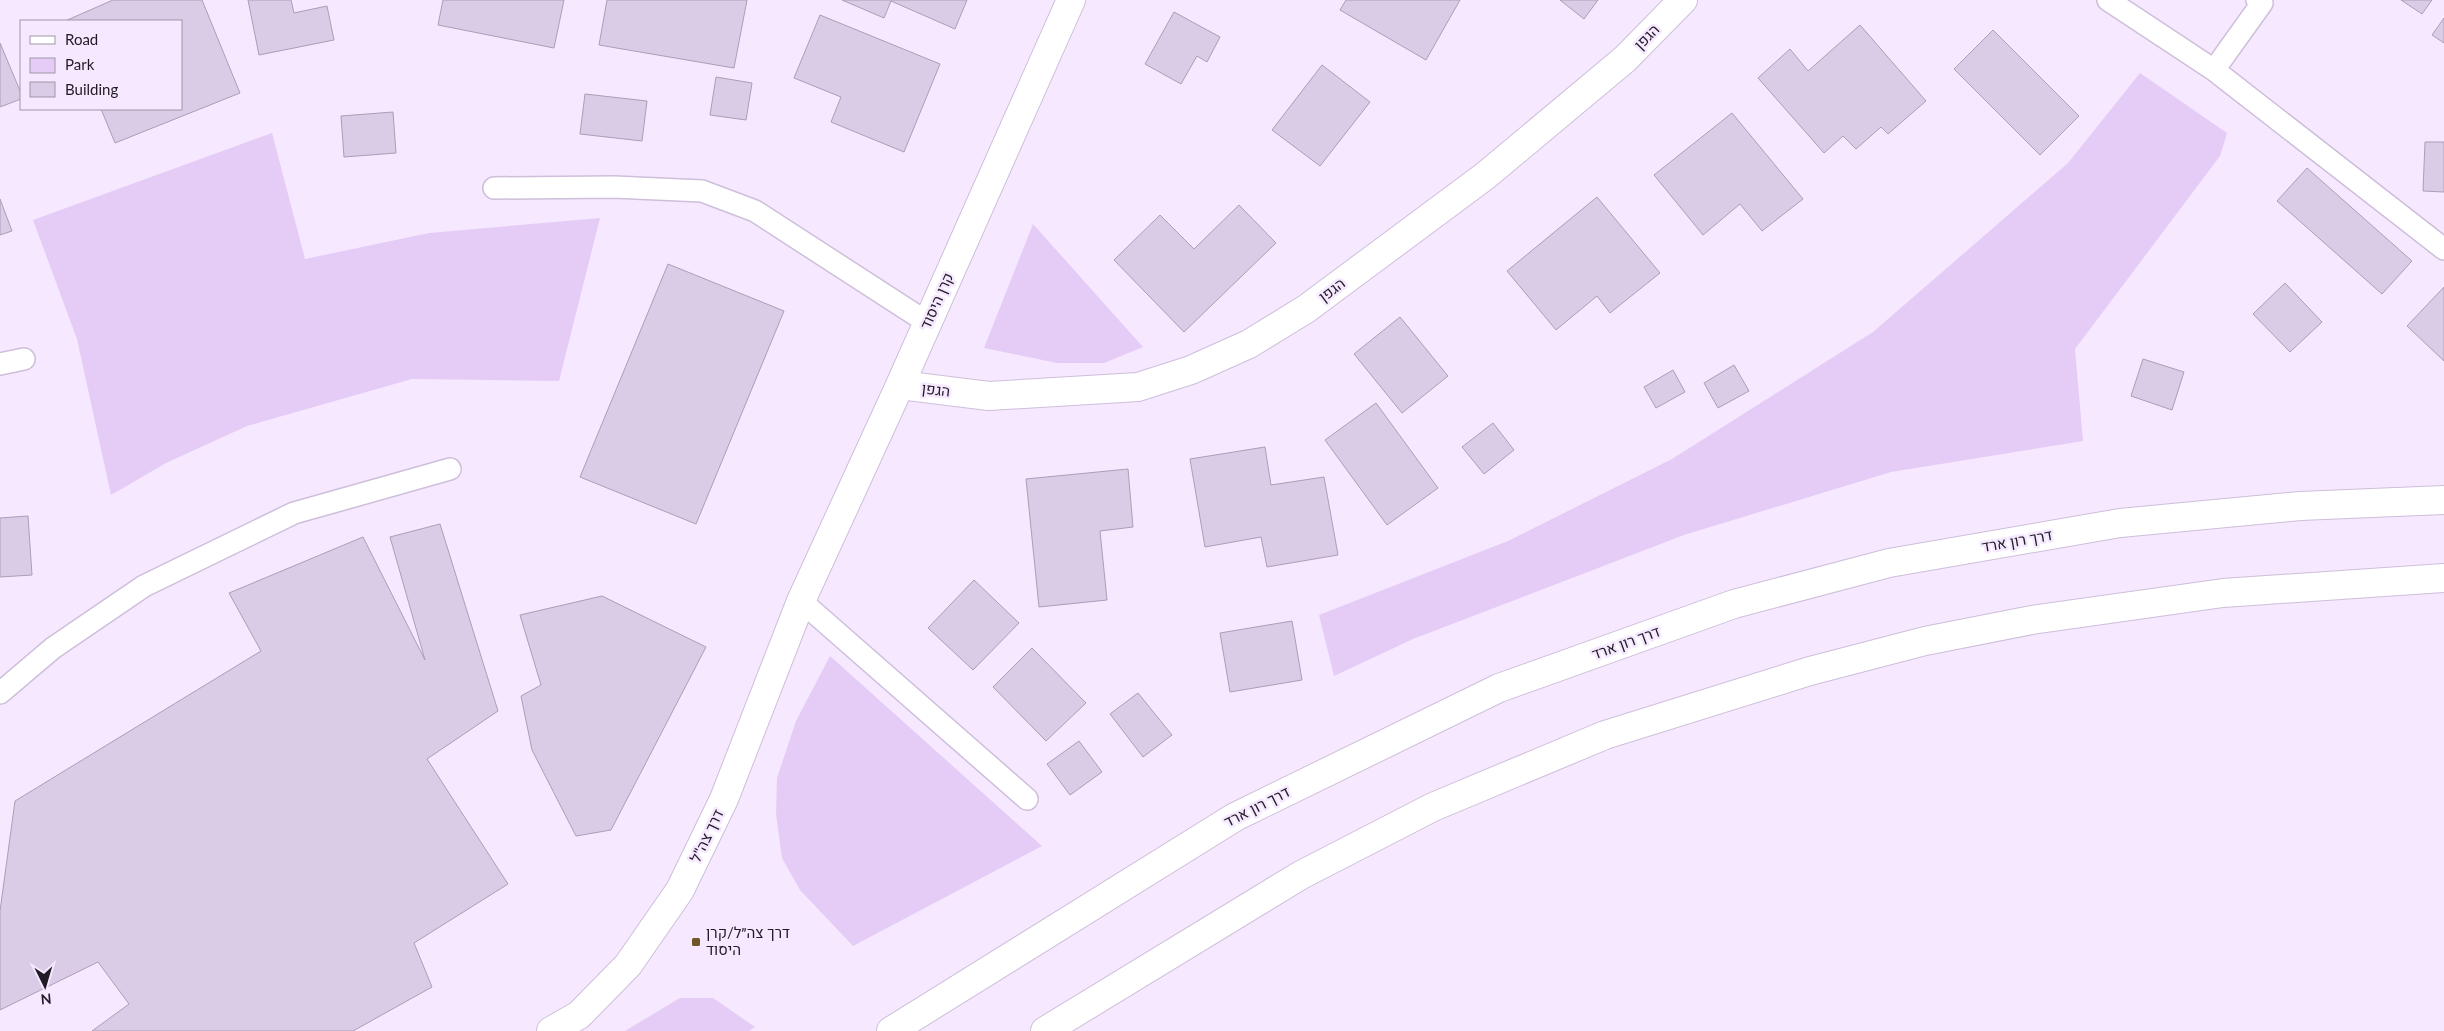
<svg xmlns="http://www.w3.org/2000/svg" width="2444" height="1031" viewBox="0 0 2444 1031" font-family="Lato,Heebo,sans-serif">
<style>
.green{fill:#e5ccf7}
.building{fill:#dacbe6;stroke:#ac9db8}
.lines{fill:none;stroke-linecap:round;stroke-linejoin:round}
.lane-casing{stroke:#cebfda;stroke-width:24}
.street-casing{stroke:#cebfda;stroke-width:30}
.secondary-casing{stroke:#cebfda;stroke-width:30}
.lane{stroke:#fff;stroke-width:21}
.street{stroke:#fff;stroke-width:28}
.secondary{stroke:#fff;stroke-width:28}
.poi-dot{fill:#6f5728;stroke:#f5e8ff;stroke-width:2}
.labels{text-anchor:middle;stroke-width:5;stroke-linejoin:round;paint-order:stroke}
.street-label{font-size:15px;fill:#211b25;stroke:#f5e8ff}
.poi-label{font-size:15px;fill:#211b25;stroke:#f5e8ff;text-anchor:start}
</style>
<rect width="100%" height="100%" fill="#f5e8ff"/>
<path class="green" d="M2140 73 2227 133 2220 156 2075 349 2083 441 1891 472 1684 535 1413 639 1334 676 1319 615 1508 541 1672 459 1873 332 2068 163Z
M272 133 305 259 429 233 600 218 559 381 412 379 247 426 166 463 111 495 77 339 33 220Z
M1033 224 1143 347 1104 363H1057L984 348Z
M830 656 1042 846 853 946 800 890 782 858 776 814 777 778 796 721Z
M680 998H713L755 1027 749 1031H625Z"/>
<path class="building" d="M113 0H202L240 93 115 143 101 109H181V21H65Z
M248 0H291L294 13 327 6 334 40 259 55Z
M443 0H564L554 48 438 25Z
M607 0H747L734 68 599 45Z
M842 0H967L955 29 891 1 884 18Z
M1346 0H1460L1426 60 1340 10Z
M1560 0H1598L1584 19Z
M2401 0H2432L2422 14Z
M1174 12 1220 37 1207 62 1197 56 1181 84 1145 64Z
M820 15 940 64 904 152 831 122 841 97 794 78Z
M2444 18V43L2432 35Z
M1860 25 1926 101 1888 134 1881 127 1856 149 1843 136 1824 153 1758 78 1790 49 1808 71Z
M1993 30 2079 116 2040 155 1954 69Z
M0 43 21 93V99L0 107Z
M1322 65 1370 102 1320 166 1272 130Z
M716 77 752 83 746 120 710 115Z
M585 94 647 101 642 141 580 134Z
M393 112 396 153 344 157 341 116Z
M1732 113 1803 199 1762 231 1740 204 1703 235 1654 175Z
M2425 142H2444V192L2423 191Z
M2307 168 2412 261 2382 294 2277 201Z
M1597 197 1660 273 1610 313 1597 296 1556 330 1507 271Z
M0 199 12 231 0 235Z
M1239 205 1276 243 1184 332 1114 260 1160 215 1194 249Z
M668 264 784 311 696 524 580 477Z
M2285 283 2322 322 2290 352 2253 314Z
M2444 287V361L2407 326Z
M1400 317 1448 376 1402 413 1354 354Z
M2143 359 2184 372 2172 410 2131 396Z
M1734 365 1749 391 1718 408 1704 383Z
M1673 370 1685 392 1656 408 1644 387Z
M1376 403 1438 488 1387 525 1325 440Z
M1493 423 1514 450 1484 474 1462 447Z
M1265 447 1271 485 1324 477 1338 555 1267 567 1261 537 1205 547 1190 459Z
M1128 469 1133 527 1100 531 1107 600 1039 607 1026 479Z
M28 516 32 575 0 577V518Z
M440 524 498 711 427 759 508 884 414 943 432 987 353 1031H92L129 1004 98 962 0 1010V911L15 801 261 651 229 593 363 537 425 660 390 537Z
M974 580 1019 623 973 670 928 628Z
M602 596 706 647 611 830 576 836 532 750 521 696 541 685 520 615Z
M1292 621 1302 680 1230 692 1220 633Z
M1032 648 1086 703 1046 741 993 687Z
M1138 693 1172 735 1143 757 1110 714Z
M1079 741 1102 772 1070 795 1047 764Z"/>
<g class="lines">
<g class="lane-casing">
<path id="lane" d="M2108 0 2214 70 2262 3 2257 0
M2214 70 2444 249
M494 188 614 187 702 191 755 211 928 323
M0 364 24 359
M801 601 1027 799
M0 693 53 648 144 586 294 513 450 469"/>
</g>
<g class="street-casing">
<path id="street" d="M900 385 989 396 1138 387 1191 370 1249 344 1306 309 1485 176 1625 59 1683 0
M551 1031 579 1015 628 965 680 890 724 799 801 601 900 385 1071 0"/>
</g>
<g class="secondary-casing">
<path id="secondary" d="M891 1031 1235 817 1499 688 1734 604 1889 563 2120 523 2300 506 2444 500
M1045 1031 1301 875 1433 807 1605 735 1810 671 1925 641 2032 620 2223 593 2444 578"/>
</g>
<use href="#lane" class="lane"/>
<use href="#street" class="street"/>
<use href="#secondary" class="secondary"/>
</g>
<rect class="poi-dot" x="691" y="937" width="10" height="10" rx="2.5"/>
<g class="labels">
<g class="street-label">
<text transform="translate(1647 37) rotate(-46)" y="5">הגפן</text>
<text transform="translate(1332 290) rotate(-37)" y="5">הגפן</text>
<text transform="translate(937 301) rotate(-66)" y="5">קרן היסוד</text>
<text transform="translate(936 390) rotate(7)" y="5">הגפן</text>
<text transform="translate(2017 541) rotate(-10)" y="5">דרך רון ארד</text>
<text transform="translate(1626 643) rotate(-20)" y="5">דרך רון ארד</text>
<text transform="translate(1257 807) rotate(-27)" y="5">דרך רון ארד</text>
<text transform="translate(707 836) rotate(-64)" y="5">דרך צה"ל</text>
</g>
<g class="poi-label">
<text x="706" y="938">דרך צה״ל/קרן<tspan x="706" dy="17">היסוד</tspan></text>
</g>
</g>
<rect x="20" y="20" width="162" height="90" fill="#f5e8ff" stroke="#a096a8"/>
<rect x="30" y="36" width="25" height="8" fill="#ffffff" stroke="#a096a8"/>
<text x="65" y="45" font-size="15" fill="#211b25">Road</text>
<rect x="30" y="58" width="25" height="15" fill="#e5ccf7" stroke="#a096a8"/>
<text x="65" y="70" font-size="15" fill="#211b25">Park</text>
<rect x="30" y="82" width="25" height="15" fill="#dacbe6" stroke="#a096a8"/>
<text x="65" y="95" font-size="15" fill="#211b25">Building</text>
<g transform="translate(45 986) rotate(175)" stroke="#f5e8ff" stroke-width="4" paint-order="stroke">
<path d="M0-4L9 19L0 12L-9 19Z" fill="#211b25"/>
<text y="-8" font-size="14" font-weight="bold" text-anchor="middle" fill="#211b25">N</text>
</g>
</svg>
